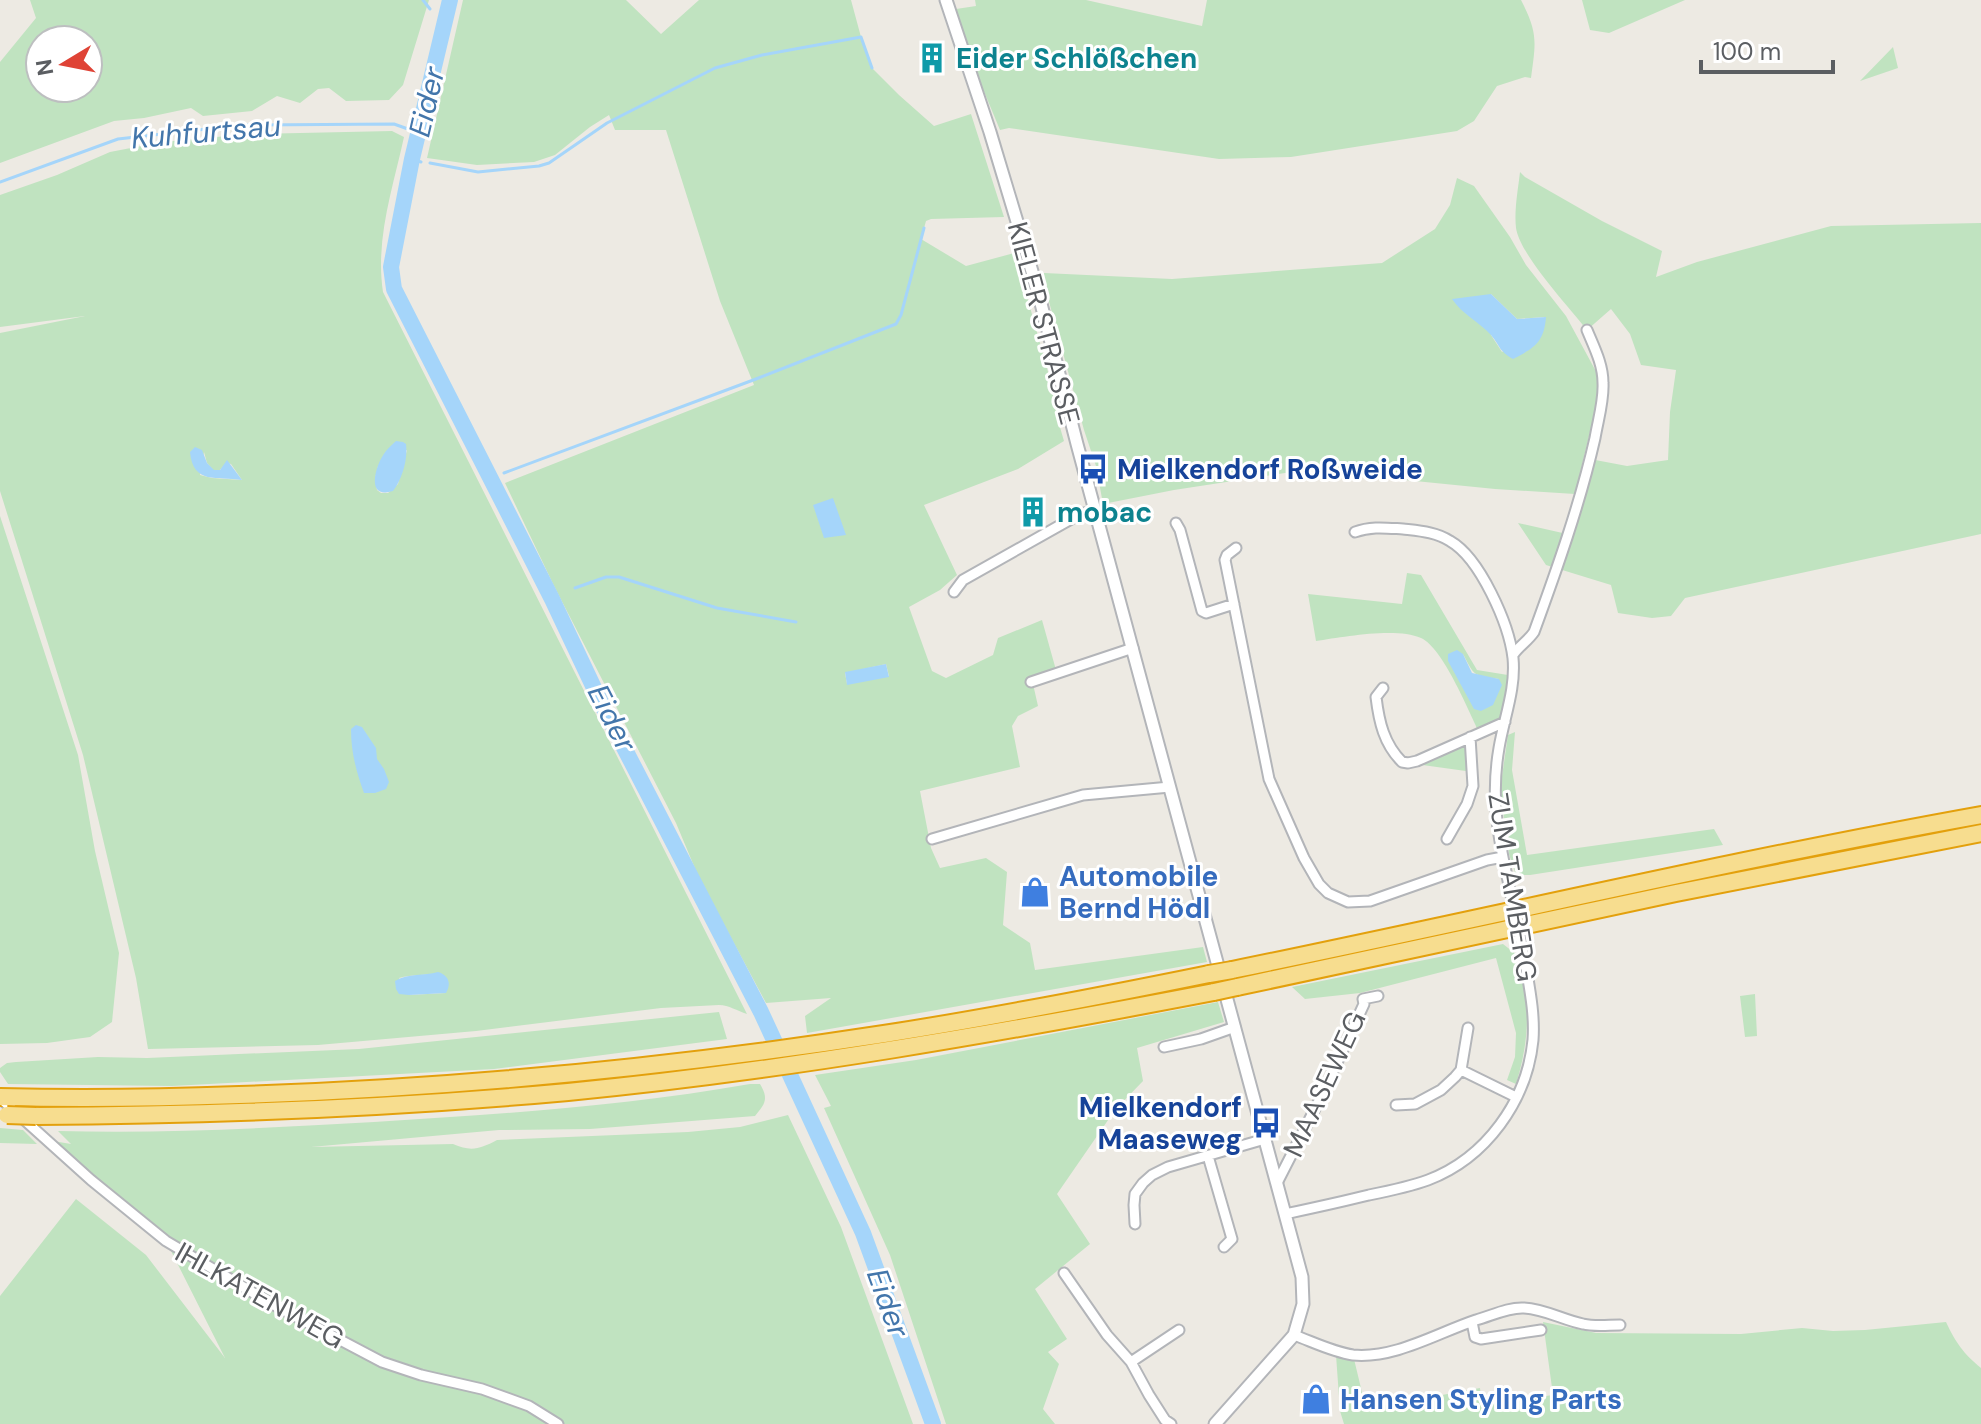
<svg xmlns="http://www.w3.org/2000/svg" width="1981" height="1424" viewBox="0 0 1981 1424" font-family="'DM Sans',sans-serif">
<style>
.green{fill:#c0e3c0;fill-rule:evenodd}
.water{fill:#a5d5fa}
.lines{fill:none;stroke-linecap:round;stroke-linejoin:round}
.stream{stroke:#a5d5fa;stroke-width:3}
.river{stroke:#a5d5fa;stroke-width:16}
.minor-casing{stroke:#b3b5b9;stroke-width:13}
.tertiary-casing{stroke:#b3b5b9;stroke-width:15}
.motorway-casing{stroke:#e3a00c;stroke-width:20}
.minor{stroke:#fff;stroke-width:9}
.tertiary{stroke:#fff;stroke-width:11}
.motorway{stroke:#f7dd8f;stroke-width:16}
.minor-bridge-casing{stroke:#b3b5b9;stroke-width:13;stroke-linecap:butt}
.motorway-bridge-casing{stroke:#e3a00c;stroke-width:20;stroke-linecap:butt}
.minor-bridge{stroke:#fff;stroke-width:9}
.motorway-bridge{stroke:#f7dd8f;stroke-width:16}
.labels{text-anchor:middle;stroke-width:6;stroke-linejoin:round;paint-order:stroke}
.culture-label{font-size:28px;font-weight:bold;fill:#0d838f;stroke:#fff;text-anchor:start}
.street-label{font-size:28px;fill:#5b5e62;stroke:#fff}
.transit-label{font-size:28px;font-weight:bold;fill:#164399;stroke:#fff;text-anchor:start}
.shop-label{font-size:28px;font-weight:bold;fill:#366cbe;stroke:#fff;text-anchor:start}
.water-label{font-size:30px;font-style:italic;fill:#4376ab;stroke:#fff}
</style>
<rect width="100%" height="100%" fill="#edeae3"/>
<path class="green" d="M30 0H429L403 85 389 100 346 101 329 88 318 89 300 103 277 96 252 111 203 116 191 108 144 118 114 121 0 163V62L36 18ZM88 40V88H40V40Z
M463 0H626L661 34 699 0H851L861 37 872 68 899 95 934 126 971 114 1004 217 931 219 926 221 921 239 966 266 1018 252 1028 300 1062 422 1059 424 1064 441 1018 469 924 505 957 575 940 590 909 607 932 671 946 678 993 655 998 638 1042 620 1056 670 1033 684 1038 706 1018 716 1012 726 1020 767 920 791 931 848 940 868 986 858 1007 872 1003 925 1030 943 1035 970 1203 947 1207 962 807 1033 805 1016 831 998 766 1003 699 878 676 823 554 586 505 483 754 385 720 301 666 130H615L609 115 590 127 555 155 534 162 477 165 427 158ZM886 664 889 676 847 684 845 673Z
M975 0H1086L1202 26 1207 0H1521C1538 33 1536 41 1531 78L1525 77 1497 86 1474 121 1457 131 1291 157 1219 159 1009 128 1000 130 978 77 956 9 976 6Z
M1582 0H1685L1609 33 1590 30Z
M1893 47 1898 68 1860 81Z
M392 131 404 137C393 188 375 239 383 292L747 1014C737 1011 729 1005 719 1005L661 1008 476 1031 318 1045 148 1049 136 978 83 755 0 491V333L85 316 0 327V195L57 175 110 152 162 142 249 134ZM407 450 398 484 388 493H381L377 490 375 479 378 466ZM204 452 207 463 213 470H220L226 463 231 464 242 480 212 478 200 475ZM438 973 446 993 409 995 399 978C412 974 425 976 438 973Z
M1520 172 1525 177 1602 221 1662 251 1656 277 1697 262 1831 226 1981 223V534L1685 598 1671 616 1652 618 1618 613 1611 585 1546 565 1518 523 1567 534 1590 459 1627 466 1668 460 1670 412 1676 370 1641 365 1630 334 1611 309 1587 330C1569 307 1520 255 1516 228 1514 210 1518 190 1520 172Z
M1457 178 1474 186 1510 237 1526 265 1566 316 1599 377 1600 390 1575 494 1495 489 1305 470 1174 490 1103 504 1096 466 1084 430 1045 287 1044 273 1172 279 1382 263 1435 229 1450 205ZM1491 294 1517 319 1545 317 1502 352 1491 335Z
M0 516 78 755 95 851 119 953 112 1022 90 1037 47 1043 0 1044Z
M1407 573 1421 575 1477 670 1514 676 1505 722 1479 732C1468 710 1443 648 1421 638 1396 627 1343 637 1316 641L1308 594 1402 604ZM1463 654C1475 677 1473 675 1499 679L1474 708Z
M1515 732 1512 770 1527 855 1714 829 1723 845 1530 875H1516L1509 854 1500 790 1508 735Z
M1470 737 1473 772 1408 763Z
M1503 944 1517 955C1531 999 1530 1040 1516 1084L1507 1080 1515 1057 1516 1033 1496 958 1360 993 1305 999 1292 987Z
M1755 994 1757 1036 1745 1037 1740 996Z
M1218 1002 1224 1022 1137 1048 1143 1081 1115 1110 1057 1194 1090 1244 1035 1289 1067 1339 1048 1352 1059 1364 1043 1409 1055 1424H946L890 1255 824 1108 831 1106 815 1075 916 1060Z
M719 1012 727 1039 494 1069 172 1086 8 1084 0 1072V1068L7 1063 16 1062 98 1057 147 1058 359 1049Z
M750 1084H760C769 1099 765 1104 755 1116L590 1129 499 1130 311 1147 453 1144C471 1152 480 1149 497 1140L688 1132 740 1127 788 1115 841 1227 913 1424H0V1296L76 1199 146 1255 225 1358 166 1241 47 1140 71 1144 58 1131C163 1134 269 1128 374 1122 502 1114 624 1106 750 1084Z
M0 1128 23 1130 37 1144 0 1143Z
M1543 1322 1596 1333 1741 1334 1802 1328 1833 1331 1865 1330 1946 1322C1956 1343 1963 1353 1981 1368V1424H1344L1340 1411 1336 1355 1354 1359 1366 1409 1480 1388 1482 1405 1553 1395Z"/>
<path class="water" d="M1491 294 1517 319 1546 317C1544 343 1534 348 1513 359 1498 350 1501 347 1491 335 1479 322 1462 314 1452 299Z
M396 441 403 442 406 444C408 460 402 479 393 491 364 500 376 463 386 451 389 447 393 444 396 441Z
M195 447 202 450 207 463 214 470H220L227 460 242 480C217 476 193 485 190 452Z
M833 498 846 535 824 538 813 505Z
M1457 650 1463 654 1472 673 1499 679 1502 685 1493 705 1481 711 1474 709 1448 661V654Z
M886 664 889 677 847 685 845 672Z
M356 725 362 727 376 748 377 759 384 769 389 782 386 789 375 793H364C356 771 351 752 351 729Z
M438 972C448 975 452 983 446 993L409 995 399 994 396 989 395 981C408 973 424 976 438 972Z"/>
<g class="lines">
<path class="stream" d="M423 0 430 9
M412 159 421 162
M430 163 478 172 539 166 549 163 607 123 715 68 762 55 861 37 872 68
M0 182 118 139 242 125 394 124 419 133
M504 473 756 379 896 324 901 315 924 228
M575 588 606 577H619L717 608 796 622"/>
<path class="river" d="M450 0 412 159 391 267 394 289 552 599 603 707 761 1012 863 1233 933 1424"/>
<g class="minor-casing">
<path id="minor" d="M1176 523 1180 530 1202 611 1206 613 1234 604
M1355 532C1371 526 1386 528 1403 529 1420 531 1436 532 1450 541 1480 558 1509 624 1513 658 1516 689 1504 718 1499 748 1491 794 1497 832 1507 876
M1236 548 1227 555 1225 560 1269 779 1304 858 1319 884 1328 893 1348 902 1370 901 1487 860 1503 857
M954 592 963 580 1080 514 1096 510
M1513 655C1519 646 1528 641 1534 632 1557 569 1580 504 1595 438 1598 420 1604 401 1603 383 1603 364 1594 347 1587 330
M1031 682 1133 648
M1383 688 1376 697C1379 722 1384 744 1402 762L1408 763 1417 761 1505 722
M932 839 1083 795 1170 787
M1447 839 1467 804 1473 786 1470 737
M1164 1047 1201 1039 1235 1027
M1461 1070 1516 1097
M0 1098 91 1180 166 1241 272 1304 382 1362 421 1375 482 1389 529 1406 558 1424
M1396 1105 1415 1104 1441 1090 1455 1077 1461 1070 1468 1028
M1208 1156 1232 1239 1224 1247
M1277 1183 1323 1093 1364 1004 1363 999 1378 996
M1285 1214C1313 1208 1341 1202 1369 1195 1389 1191 1409 1187 1428 1180 1486 1158 1527 1101 1533 1040 1535 1013 1529 986 1525 961
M1135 1224 1134 1205 1135 1194 1143 1183 1152 1175 1168 1167 1265 1139
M1064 1273 1107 1335 1131 1362 1149 1395 1165 1420 1171 1424
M1472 1322 1475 1337 1481 1339 1541 1330
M1294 1335C1313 1342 1333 1352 1353 1355 1395 1359 1437 1333 1476 1320 1491 1316 1508 1307 1524 1308 1545 1309 1563 1320 1583 1324 1595 1327 1608 1325 1620 1325
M1131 1362 1179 1330"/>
</g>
<g class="tertiary-casing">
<path id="tertiary" d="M946 0 990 132 1037 288 1077 444 1302 1277 1303 1304 1294 1335 1215 1424"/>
</g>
<g class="motorway-casing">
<path id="motorway" d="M1232 970C1482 919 1730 860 1981 815
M1237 987 1676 893 1981 833
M0 1097C79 1099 159 1098 239 1095 455 1088 670 1067 884 1034 993 1017 1101 996 1209 974
M36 1116C214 1115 391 1108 568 1092 785 1071 1000 1033 1214 992"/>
</g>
<use href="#minor" class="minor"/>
<use href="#tertiary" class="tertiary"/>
<use href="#motorway" class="motorway"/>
<g class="minor-bridge-casing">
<path id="minor-bridge" d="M1507 876 1525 961"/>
</g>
<g class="motorway-bridge-casing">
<path id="motorway-bridge" d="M1209 974 1232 970
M1214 992 1237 987
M7 1115 36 1116"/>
</g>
<use href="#minor-bridge" class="minor-bridge"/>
<use href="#motorway-bridge" class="motorway-bridge"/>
</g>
<defs>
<g id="building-bare" transform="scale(2.4)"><path d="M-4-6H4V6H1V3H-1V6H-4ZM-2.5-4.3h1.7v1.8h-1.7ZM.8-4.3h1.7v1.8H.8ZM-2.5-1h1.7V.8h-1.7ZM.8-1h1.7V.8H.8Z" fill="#0f9aa8" stroke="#fff" stroke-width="2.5" paint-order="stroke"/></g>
<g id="bus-bare" transform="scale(2.4)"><path d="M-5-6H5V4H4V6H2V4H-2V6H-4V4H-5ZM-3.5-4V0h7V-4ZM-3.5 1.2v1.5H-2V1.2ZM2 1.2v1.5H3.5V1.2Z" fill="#1a4fb4" stroke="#fff" stroke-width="2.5" paint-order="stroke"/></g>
<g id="shop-bare" transform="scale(2.4)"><path d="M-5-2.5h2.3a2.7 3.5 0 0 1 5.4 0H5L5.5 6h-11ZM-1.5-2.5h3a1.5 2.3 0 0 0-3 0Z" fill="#3f7fe0" stroke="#fff" stroke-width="2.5" paint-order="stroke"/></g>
</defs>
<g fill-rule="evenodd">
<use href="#building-bare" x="932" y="58"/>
<use href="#bus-bare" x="1093" y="469"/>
<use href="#building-bare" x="1033" y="512"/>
<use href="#shop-bare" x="1035" y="892"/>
<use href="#bus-bare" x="1266" y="1123"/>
<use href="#shop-bare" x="1316" y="1399"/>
</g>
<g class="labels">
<g class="culture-label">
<text x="956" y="68">Eider Schlößchen</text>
<text x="1057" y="522">mobac</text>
</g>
<g class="street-label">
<text transform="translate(1044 323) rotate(75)" y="10">KIELER STRASSE</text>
<text transform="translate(1513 887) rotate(81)" y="10">ZUM TAMBERG</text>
<text transform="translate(1324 1084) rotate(-65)" y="10">MAASEWEG</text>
<text transform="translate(260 1295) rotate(29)" y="10">IHLKATENWEG</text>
</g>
<g class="transit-label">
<text x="1117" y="479">Mielkendorf Roßweide</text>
<text x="1242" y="1117" text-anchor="end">Mielkendorf<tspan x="1242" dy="32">Maaseweg</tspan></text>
</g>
<g class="shop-label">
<text x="1059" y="886">Automobile<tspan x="1059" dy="32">Bernd Hödl</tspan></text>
<text x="1340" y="1409">Hansen Styling Parts</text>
</g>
<g class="water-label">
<text transform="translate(427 102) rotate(-77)" y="10">Eider</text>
<text transform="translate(206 132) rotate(-5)" y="10">Kuhfurtsau</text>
<text transform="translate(612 718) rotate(63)" y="10">Eider</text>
<text transform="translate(888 1303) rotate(70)" y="10">Eider</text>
</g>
</g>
<g transform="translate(64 64) rotate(260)"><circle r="38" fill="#ffffff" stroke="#bdbfc0" stroke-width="2"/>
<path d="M0-6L14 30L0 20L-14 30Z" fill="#df4336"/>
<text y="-12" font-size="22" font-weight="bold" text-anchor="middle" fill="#5b5e62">N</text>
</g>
<path d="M1701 60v12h132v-12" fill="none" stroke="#5b5e62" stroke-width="4"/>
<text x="1713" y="60" font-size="24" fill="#5b5e62" stroke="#ffffff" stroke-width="6" paint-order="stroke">100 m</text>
</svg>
